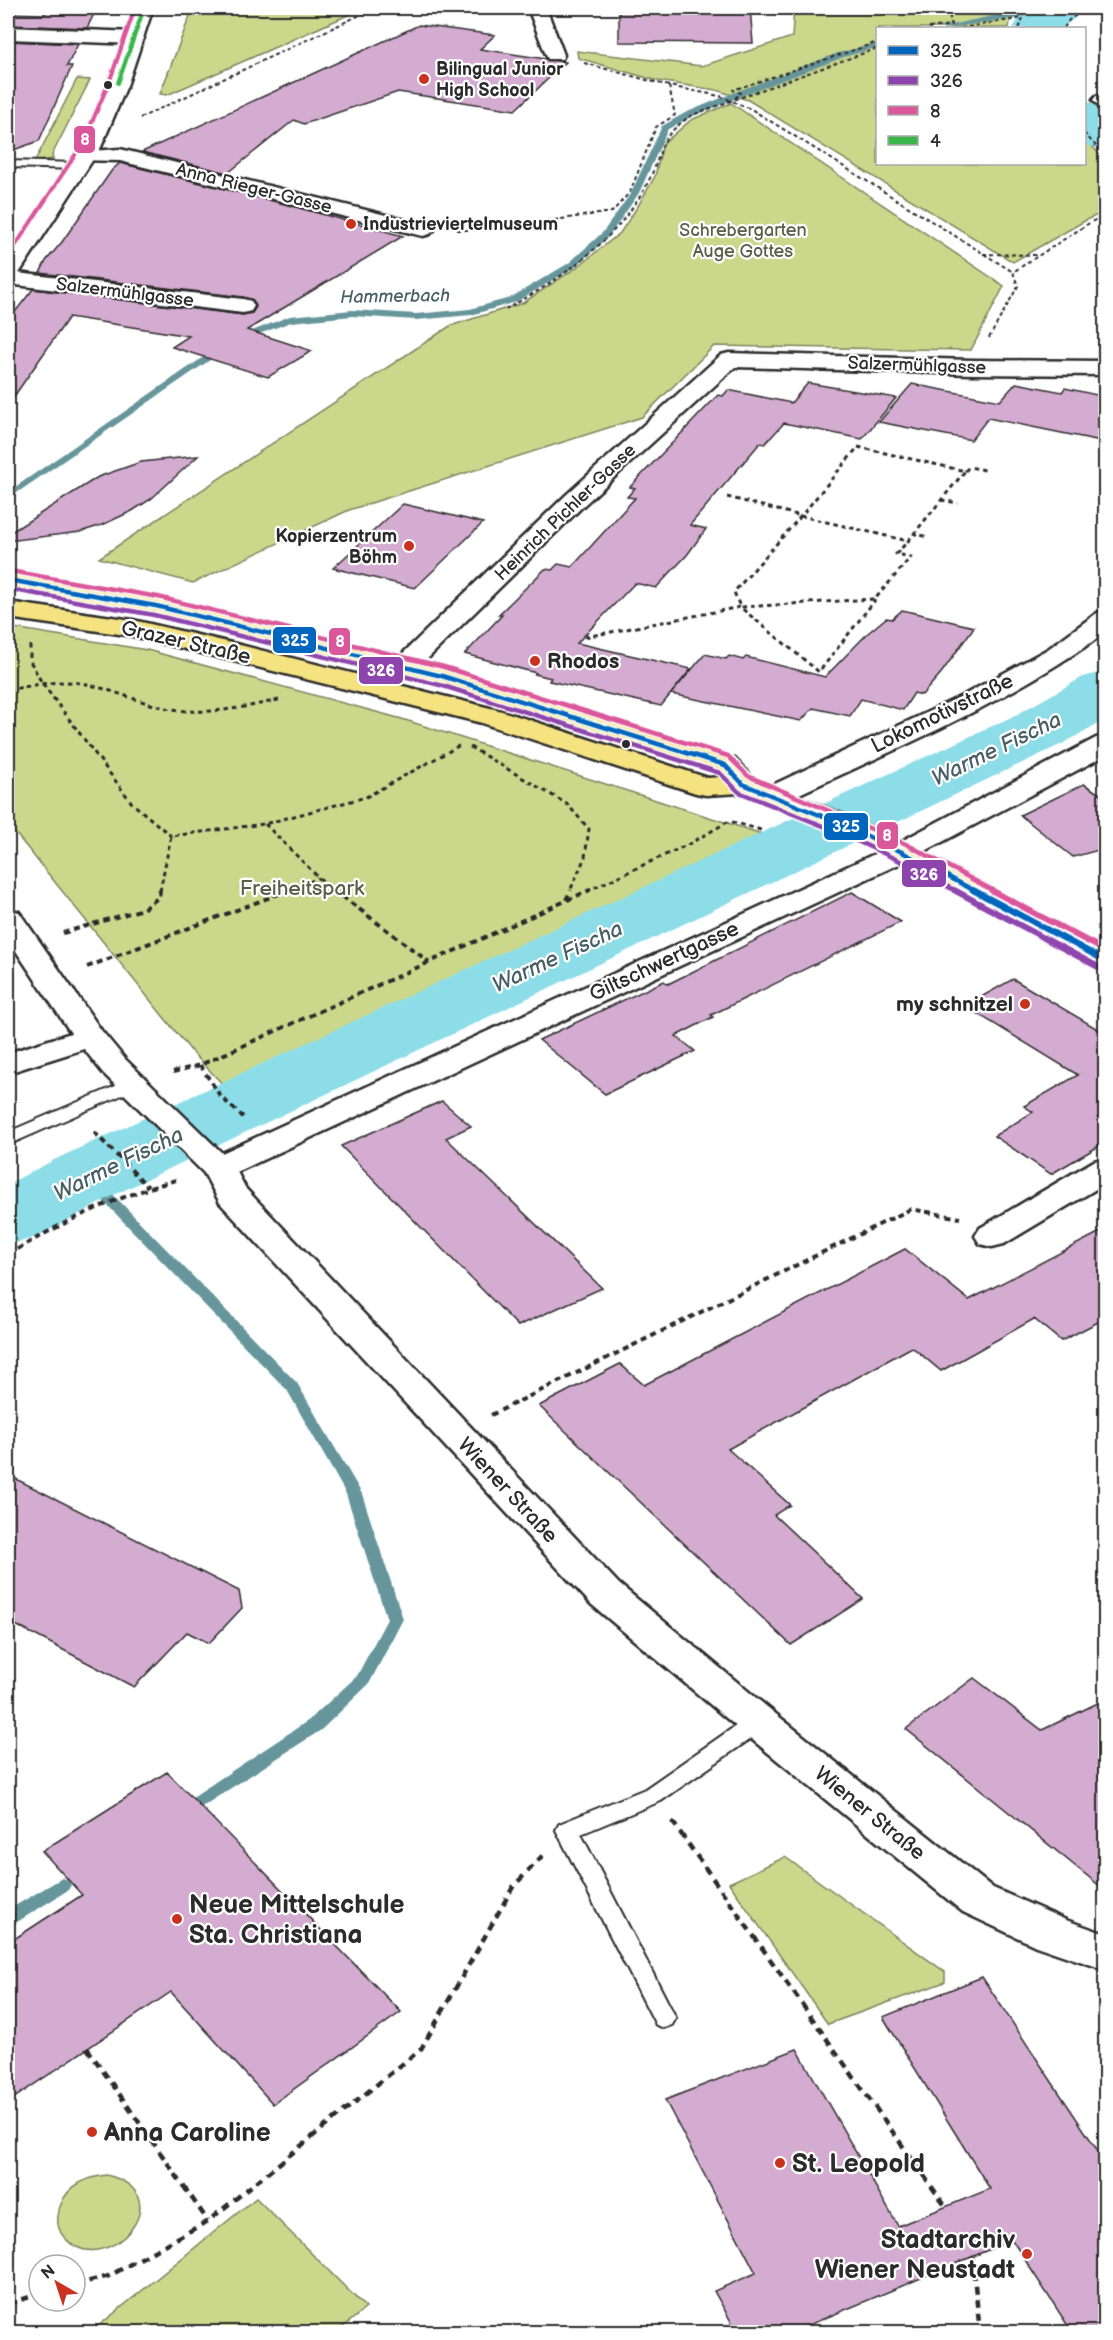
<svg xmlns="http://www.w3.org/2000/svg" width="1113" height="2340" viewBox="0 0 1113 2340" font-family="'Balsamiq Sans',sans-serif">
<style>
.green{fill:#cbd88c;stroke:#7b825c;stroke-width:1.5}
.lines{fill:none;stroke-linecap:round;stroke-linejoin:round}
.stream{fill:#66969c;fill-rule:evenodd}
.river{fill:#8ddde8;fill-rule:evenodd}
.building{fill:#d5acd1;stroke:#2b2b2b;stroke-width:1.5}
.service-casing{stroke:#2b2b2b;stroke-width:4}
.minor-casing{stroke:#2b2b2b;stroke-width:5}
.secondary-casing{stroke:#2b2b2b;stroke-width:5}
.primary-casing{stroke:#2b2b2b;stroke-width:5}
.path-far3{stroke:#2b2b2b;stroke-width:2;stroke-dasharray:4 3;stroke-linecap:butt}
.path-far2{stroke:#2b2b2b;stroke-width:3;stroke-dasharray:4.5 4;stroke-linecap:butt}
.path-far1{stroke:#2b2b2b;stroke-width:4;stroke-dasharray:6 4.5;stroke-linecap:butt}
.path{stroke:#2b2b2b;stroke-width:4.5;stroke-dasharray:8 6;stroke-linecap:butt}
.service{fill:#fff;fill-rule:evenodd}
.minor{fill:#fff;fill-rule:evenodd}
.secondary{fill:#fff;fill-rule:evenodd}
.primary{fill:#f5e382;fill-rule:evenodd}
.bus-1-far1-casing{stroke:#fff;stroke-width:8}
.bus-1-casing{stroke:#fff;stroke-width:10}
.bus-2-far1-casing{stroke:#fff;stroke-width:8}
.bus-2-casing{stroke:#fff;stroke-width:10}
.bus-3-far2-casing{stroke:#fff;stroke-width:7}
.bus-3-far1-casing{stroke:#fff;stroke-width:8}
.bus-3-casing{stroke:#fff;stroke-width:10}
.bus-4-casing{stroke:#fff;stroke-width:7}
.bus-1-far1{stroke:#0065bd;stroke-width:4.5}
.bus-1{stroke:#0065bd;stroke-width:6}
.bus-2-far1{stroke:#8e44ad;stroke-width:4.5}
.bus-2{stroke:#8e44ad;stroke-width:6}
.bus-3-far2{stroke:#db579b;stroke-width:4}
.bus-3-far1{stroke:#db579b;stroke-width:4.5}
.bus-3{stroke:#db579b;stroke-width:6}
.bus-4{stroke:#39b54a;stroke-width:4}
.poi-dot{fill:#c8321e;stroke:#fff;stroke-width:2}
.bus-dot{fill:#2b2b2b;stroke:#fff;stroke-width:2}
.labels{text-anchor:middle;stroke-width:4.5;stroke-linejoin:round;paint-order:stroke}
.far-poi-label{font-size:18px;font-weight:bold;fill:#2b2b2b;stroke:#fff;text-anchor:start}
.far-street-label{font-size:18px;fill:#2b2b2b;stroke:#fff}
.far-park-label{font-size:18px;fill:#5b5f48;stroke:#fff}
.far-water-label{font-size:18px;font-style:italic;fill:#486064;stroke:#fff}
.street-label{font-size:21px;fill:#2b2b2b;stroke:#fff}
.poi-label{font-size:21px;font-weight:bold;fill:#2b2b2b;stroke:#fff;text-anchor:start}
.park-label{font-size:21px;fill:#5b5f48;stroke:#fff}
.water-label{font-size:22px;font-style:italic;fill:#486064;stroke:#fff}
.near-poi-label{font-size:26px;font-weight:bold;fill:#2b2b2b;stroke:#fff;text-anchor:start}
.line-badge{stroke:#fff;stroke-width:2}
.badge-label{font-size:16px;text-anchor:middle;font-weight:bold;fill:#fff}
</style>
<rect width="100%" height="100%" fill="#fff"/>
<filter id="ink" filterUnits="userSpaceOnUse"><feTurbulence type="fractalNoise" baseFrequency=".0167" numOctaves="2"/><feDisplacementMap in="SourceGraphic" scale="12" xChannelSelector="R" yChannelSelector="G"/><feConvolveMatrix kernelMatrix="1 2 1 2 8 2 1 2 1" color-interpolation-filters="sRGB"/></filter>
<g filter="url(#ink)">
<path class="green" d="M193 8H364L167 95 160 94Z
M794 8H838L856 12 940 10V8H1012L1009 28H878V164H1084L1085 139 1105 160V212L1088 219 1013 262 748 100 716 90 658 81 578 58 577 51 702 66 792 37Z
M77 79 90 80 52 155 53 159 35 161Z
M731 103 1004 286 971 350 714 346 642 417 349 510 193 583 99 558 450 326 523 303 576 268 620 233 638 206 655 176 663 144 691 120Z
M8 627 147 650 402 719 762 834 812 859 256 1119 192 1052 8 824Z
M785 1857 945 1972V1982L828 2024 729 1883Z
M106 2175C186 2194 104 2284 64 2237 59 2231 57 2223 58 2216 61 2190 81 2178 106 2175Z
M256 2198 366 2308 337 2332H91Z"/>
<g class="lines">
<path class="stream" d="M1056 8 1060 10 1059 12 949 28H936L992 16Z
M878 43V47L844 57 744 95 691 117 668 129 639 193 609 236 575 267 516 302 471 315 416 320 352 316 291 322 240 341 232 339 290 316 352 310 416 314 470 309 510 298 569 263 603 232 631 193 662 126 685 113 738 91 838 53Z
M218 347 226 349 8 499V492Z
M87 1172 92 1173 297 1383 362 1494 403 1619 369 1684 321 1730 200 1808 194 1806 192 1801 194 1796 309 1720 357 1676 387 1619 346 1494 287 1390 82 1179 80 1176 82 1173Z
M62 1878 68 1880 71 1885 68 1890 14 1924 8 1926V1910Z"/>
<path class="river" d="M1033 8H1082L1076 17 1062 28H1013L1019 18Z
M1084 101 1101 105 1106 109V150L1089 146 1084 142Z
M1106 671V719L1062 744 116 1194 37 1237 8 1245V1184L58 1158 1014 716 1083 677Z"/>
</g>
<path class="building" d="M48 8H97L87 28 8 25V13L45 14Z
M619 8H750L753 43 619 42Z
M419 25 495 35 480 49 566 62 515 110 398 92 304 124 294 120 228 173 142 152Z
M8 41 78 44 67 66H72L39 141 8 152Z
M120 163 273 201 403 236 247 330 312 351 268 377 172 347 189 336 69 317 8 405V321L33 289 243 315 252 313 256 307 253 300 243 297 40 273 46 261 62 242 112 170Z
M808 383 896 398 862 439 784 423 765 444 760 443 690 525 706 529 687 555 656 588 635 583 577 643 691 669 661 706 549 681 551 678 535 674 536 673 465 654 502 615H498L545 569 552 570 558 564 572 567 635 498 627 497 635 488 630 487 718 395 723 396 728 390 791 403Z
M1016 383 1062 392 1065 388 1106 397V442L988 418 971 440 879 422 912 384 1000 401Z
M198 456 151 499 132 511 102 525 80 532 8 541V534L98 477 141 462Z
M403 504 483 523 415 588 333 568Z
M902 610 974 627 942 672 922 695 914 693 903 710 861 699 850 716 813 708 801 721 671 694 705 654 726 659 729 656 743 660 746 657 825 677 868 633 886 618 892 619Z
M1084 784 1106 798V848L1073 857 1020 815Z
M852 892 901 922 711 1015 713 1017 676 1036 695 1051 605 1094 539 1040 664 981 668 984Z
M1013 979 1106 1034V1142L1051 1174 994 1136 1033 1112 1024 1106 1078 1075 965 1006Z
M442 1101 471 1126 446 1138 602 1288 518 1326 341 1146Z
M1106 1229V1318L1061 1341 1034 1319 941 1371 912 1347 728 1449 790 1505 774 1515 863 1599 791 1645 539 1406 620 1364 644 1385 905 1249 969 1300Z
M8 1475 239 1591 242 1608 209 1643 187 1632 134 1687 8 1621Z
M974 1678 1042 1730 1106 1699V1891L906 1729Z
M167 1772 401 2012 273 2104 171 1992 8 2102V1943L82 1895 42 1851Z
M982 1977 1106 2163V2332H1072L1012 2240 792 2332H737L714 2291 756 2273 665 2100 797 2049 898 2226 990 2189 883 2017Z"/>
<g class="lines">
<g class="service-casing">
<path id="service" d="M8 161 77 163 83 166 77 169 8 167Z
M132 1079 138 1080 141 1084 138 1088 8 1145V1132Z
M758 1713 766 1716 769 1722 766 1728 661 1801 581 1834 676 2018 672 2025 664 2028 656 2025 556 1830 559 1824 645 1789 750 1716Z"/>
</g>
<g class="minor-casing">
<path id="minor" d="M528 8H546L564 55 562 59H548L546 55Z
M8 27 135 32 142 34 144 38 142 42 135 44 8 39Z
M1103 94 1106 95V108L1099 106 1093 100 1096 96Z
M120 149 430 226 434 230 430 234 423 236 120 161 77 160 74 156 77 152Z
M8 272 243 299 251 301 254 306 251 311 243 313 8 284Z
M729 353 972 360 1106 361V375L972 374 735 367 584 505 414 672 405 674 396 672 392 666 396 660 566 495 721 355Z
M1106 611V632C1007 704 892 750 782 802L772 804 762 802 758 796 762 790 964 695 1048 649 1097 613Z
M1106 736V755L912 858 237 1172 246 1189 619 1584 772 1711 993 1888 1066 1920 1106 1934V1970L1036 1946 963 1912 744 1733 591 1604 220 1203 204 1173 103 1073 84 1049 8 1073V1053L71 1033 8 939V909L19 912 101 1030 125 1059 222 1153 892 846 1096 738Z
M1106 1158V1183L1004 1244 992 1247 980 1244 975 1236 980 1228 1094 1161Z"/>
</g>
<g class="secondary-casing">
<path id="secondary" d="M135 8H153L128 83 101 147 16 278 8 279V258L81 147 108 83Z"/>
</g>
<g class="primary-casing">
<path id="primary" d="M8 572 156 598 451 670 735 759 753 778 847 816 912 846 1106 949V970L1095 967 892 858 827 828 740 793 706 795 696 793 482 723 133 636 8 618V602L133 620 240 645 502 711 708 778 721 777 715 771 433 682 156 614 8 588Z"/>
</g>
<path class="path-far3" d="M933 8 949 11 971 8
M929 28 951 25 949 11
M961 28 1023 18 1019 28
M1064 28 1069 20 1087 8
M584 63 669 86 720 96 751 109 1013 272
M735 98 741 93 733 90 878 42
M140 118 375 8
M1084 133 1106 157
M457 230H481L612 212 630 192 656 127 675 115 669 86
M983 254 1038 255
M505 309C559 282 621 237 648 182 666 147 655 140 692 115L878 48
M989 338 1018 286 1013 272 1091 222 1106 215"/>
<path class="path-far2" d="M858 447 965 471 908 541 801 516Z
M965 471 969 467 985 470
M727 497 801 516 734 592 740 607 875 599 911 557 896 554 908 541
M941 500 958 503
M913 533 928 537
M585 637 740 607 819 672 875 600
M30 645V661L42 683 132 803 171 836
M8 690C34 685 64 678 90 685 123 693 154 709 188 711 221 713 251 706 283 699
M470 747 567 804 589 829 585 857 570 891
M265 824 319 878 336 891
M160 891 171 836 264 824 366 797 462 744
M285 891 319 878
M587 891 689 844 729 821 761 830"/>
<path class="path-far1" d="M334 890 429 962
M566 900 571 890
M63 933 143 909 159 897 160 890
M87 967 289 890
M200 1065 221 1097 243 1117
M173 1072 200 1065 590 890
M94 1132 148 1187
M8 1255C61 1222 116 1197 176 1180
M491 1415 911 1209 960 1218"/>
<path class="path" d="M672 1821 946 2207
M87 2048 208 2221
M972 2257 980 2332
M75 2285 109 2276 208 2221 421 2049 513 1887 544 1854
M8 2304 39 2294"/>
<use href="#service" class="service"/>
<use href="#minor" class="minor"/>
<use href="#secondary" class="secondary"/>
<use href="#primary" class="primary"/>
<g class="bus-1-far1-casing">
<path id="bus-1-far1" d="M8 580 156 606 442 676 725 765 743 784 837 822 902 852 975 891"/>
</g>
<g class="bus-1-casing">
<path id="bus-1" d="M973 890 1106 961"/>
</g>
<g class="bus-2-far1-casing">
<path id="bus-2-far1" d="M8 589 154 615 440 685 720 773 739 792 833 830 898 860 956 891"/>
</g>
<g class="bus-2-casing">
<path id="bus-2" d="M954 890 1102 969"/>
</g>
<g class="bus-3-far2-casing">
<path id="bus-3-far2" d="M8 257 83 143 110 80 135 8"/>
</g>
<g class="bus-3-far1-casing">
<path id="bus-3-far1" d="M10 571 158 597 444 667 728 756 748 776 906 844 994 891"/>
</g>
<g class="bus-3-casing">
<path id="bus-3" d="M991 890 1106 951"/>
</g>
<g class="bus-4-casing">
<path id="bus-4" d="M118 83 144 8"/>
</g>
<use href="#bus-1-far1" class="bus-1-far1"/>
<use href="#bus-1" class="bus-1"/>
<use href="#bus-2-far1" class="bus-2-far1"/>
<use href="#bus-2" class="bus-2"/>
<use href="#bus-3-far2" class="bus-3-far2"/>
<use href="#bus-3-far1" class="bus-3-far1"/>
<use href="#bus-3" class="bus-3"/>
<use href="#bus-4" class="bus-4"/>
</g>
</g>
<g class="poi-dot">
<circle cx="424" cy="79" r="6"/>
<circle cx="351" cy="224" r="6"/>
<circle cx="409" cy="546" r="6"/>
<circle cx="535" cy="661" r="6"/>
<circle cx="1025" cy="1004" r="6"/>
<circle cx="177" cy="1919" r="6"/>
<circle cx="92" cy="2132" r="6"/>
<circle cx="780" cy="2163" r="6"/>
<circle cx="1027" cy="2254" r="6"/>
</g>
<g class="bus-dot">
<circle cx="108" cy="85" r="5"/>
<circle cx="626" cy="744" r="5"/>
</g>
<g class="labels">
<g class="far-poi-label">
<text x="436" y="75">Bilingual Junior<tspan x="436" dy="21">High School</tspan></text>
<text x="363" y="230">Industrieviertelmuseum</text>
<text x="397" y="542" text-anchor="end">Kopierzentrum<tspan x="397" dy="21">Böhm</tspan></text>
</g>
<g class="far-street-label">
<text transform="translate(254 188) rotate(14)" y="6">Anna Rieger-Gasse</text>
<text transform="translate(125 292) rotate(7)" y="6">Salzermühlgasse</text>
<text transform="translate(917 365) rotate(2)" y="6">Salzermühlgasse</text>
<text transform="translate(565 512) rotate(-44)" y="6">Heinrich Pichler-Gasse</text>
</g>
<g class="far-park-label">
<text x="743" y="236">Schrebergarten<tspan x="743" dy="21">Auge Gottes</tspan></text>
</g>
<g class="far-water-label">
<text transform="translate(395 296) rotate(-1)" y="6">Hammerbach</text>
</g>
<g class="street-label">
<text transform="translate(186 642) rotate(13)" y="7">Grazer Straße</text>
<text transform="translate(942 713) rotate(-26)" y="7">Lokomotivstraße</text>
<text transform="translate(664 961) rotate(-25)" y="7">Giltschwertgasse</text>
<text transform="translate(508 1490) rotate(47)" y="7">Wiener Straße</text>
<text transform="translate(870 1813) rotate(39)" y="7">Wiener Straße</text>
</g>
<g class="poi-label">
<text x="547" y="668">Rhodos</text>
<text x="1013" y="1011" text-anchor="end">my schnitzel</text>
</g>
<g class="park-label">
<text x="302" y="895">Freiheitspark</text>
</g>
<g class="water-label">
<text transform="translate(996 748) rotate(-26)" y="8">Warme Fischa</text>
<text transform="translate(557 956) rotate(-25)" y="8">Warme Fischa</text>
<text transform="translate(118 1163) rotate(-26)" y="8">Warme Fischa</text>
</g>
<g class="near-poi-label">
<text x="189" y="1913">Neue Mittelschule<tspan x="189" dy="30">Sta. Christiana</tspan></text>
<text x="104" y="2141">Anna Caroline</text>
<text x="792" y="2172">St. Leopold</text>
<text x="1015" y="2248" text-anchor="end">Stadtarchiv<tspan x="1015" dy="30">Wiener Neustadt</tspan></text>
</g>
</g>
<g class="line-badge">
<rect x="73" y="125" width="23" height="29" rx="6" fill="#db579b"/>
<rect x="272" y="626" width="45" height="28" rx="6" fill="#0065bd"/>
<rect x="328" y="627" width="23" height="29" rx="6" fill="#db579b"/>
<rect x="358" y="656" width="46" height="29" rx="6" fill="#8e44ad"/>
<rect x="823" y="812" width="46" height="29" rx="6" fill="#0065bd"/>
<rect x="876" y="821" width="23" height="29" rx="6" fill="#db579b"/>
<rect x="901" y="859" width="46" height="29" rx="6" fill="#8e44ad"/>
</g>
<g class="badge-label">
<text x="85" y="145">8</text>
<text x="295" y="646">325</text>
<text x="340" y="647">8</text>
<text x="381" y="676">326</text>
<text x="846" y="832">325</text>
<text x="887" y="841">8</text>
<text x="924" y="880">326</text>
</g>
<rect width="1113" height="2340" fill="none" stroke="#fff" stroke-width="30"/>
<rect x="15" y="15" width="1083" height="2310" fill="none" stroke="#2b2b2b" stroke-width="2" filter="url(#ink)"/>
<rect x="876" y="27" width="210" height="138" fill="#ffffff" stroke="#aaaaaa" stroke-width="1.5"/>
<rect x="888" y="46" width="30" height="9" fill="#0065bd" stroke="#aaaaaa" stroke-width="1.5"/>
<text x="930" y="57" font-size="18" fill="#2b2b2b">325</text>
<rect x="888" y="76" width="30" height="9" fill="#8e44ad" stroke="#aaaaaa" stroke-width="1.5"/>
<text x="930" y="87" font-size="18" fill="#2b2b2b">326</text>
<rect x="888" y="106" width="30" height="9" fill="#db579b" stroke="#aaaaaa" stroke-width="1.5"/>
<text x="930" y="117" font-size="18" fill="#2b2b2b">8</text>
<rect x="888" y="136" width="30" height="9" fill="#39b54a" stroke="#aaaaaa" stroke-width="1.5"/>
<text x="930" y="147" font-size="18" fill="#2b2b2b">4</text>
<g transform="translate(57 2283) rotate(321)"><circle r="28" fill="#ffffff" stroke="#aaaaaa" stroke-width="1.5"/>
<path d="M0-4.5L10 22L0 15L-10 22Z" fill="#c8321e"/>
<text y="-9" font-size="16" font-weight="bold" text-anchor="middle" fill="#2b2b2b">N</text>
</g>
</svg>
